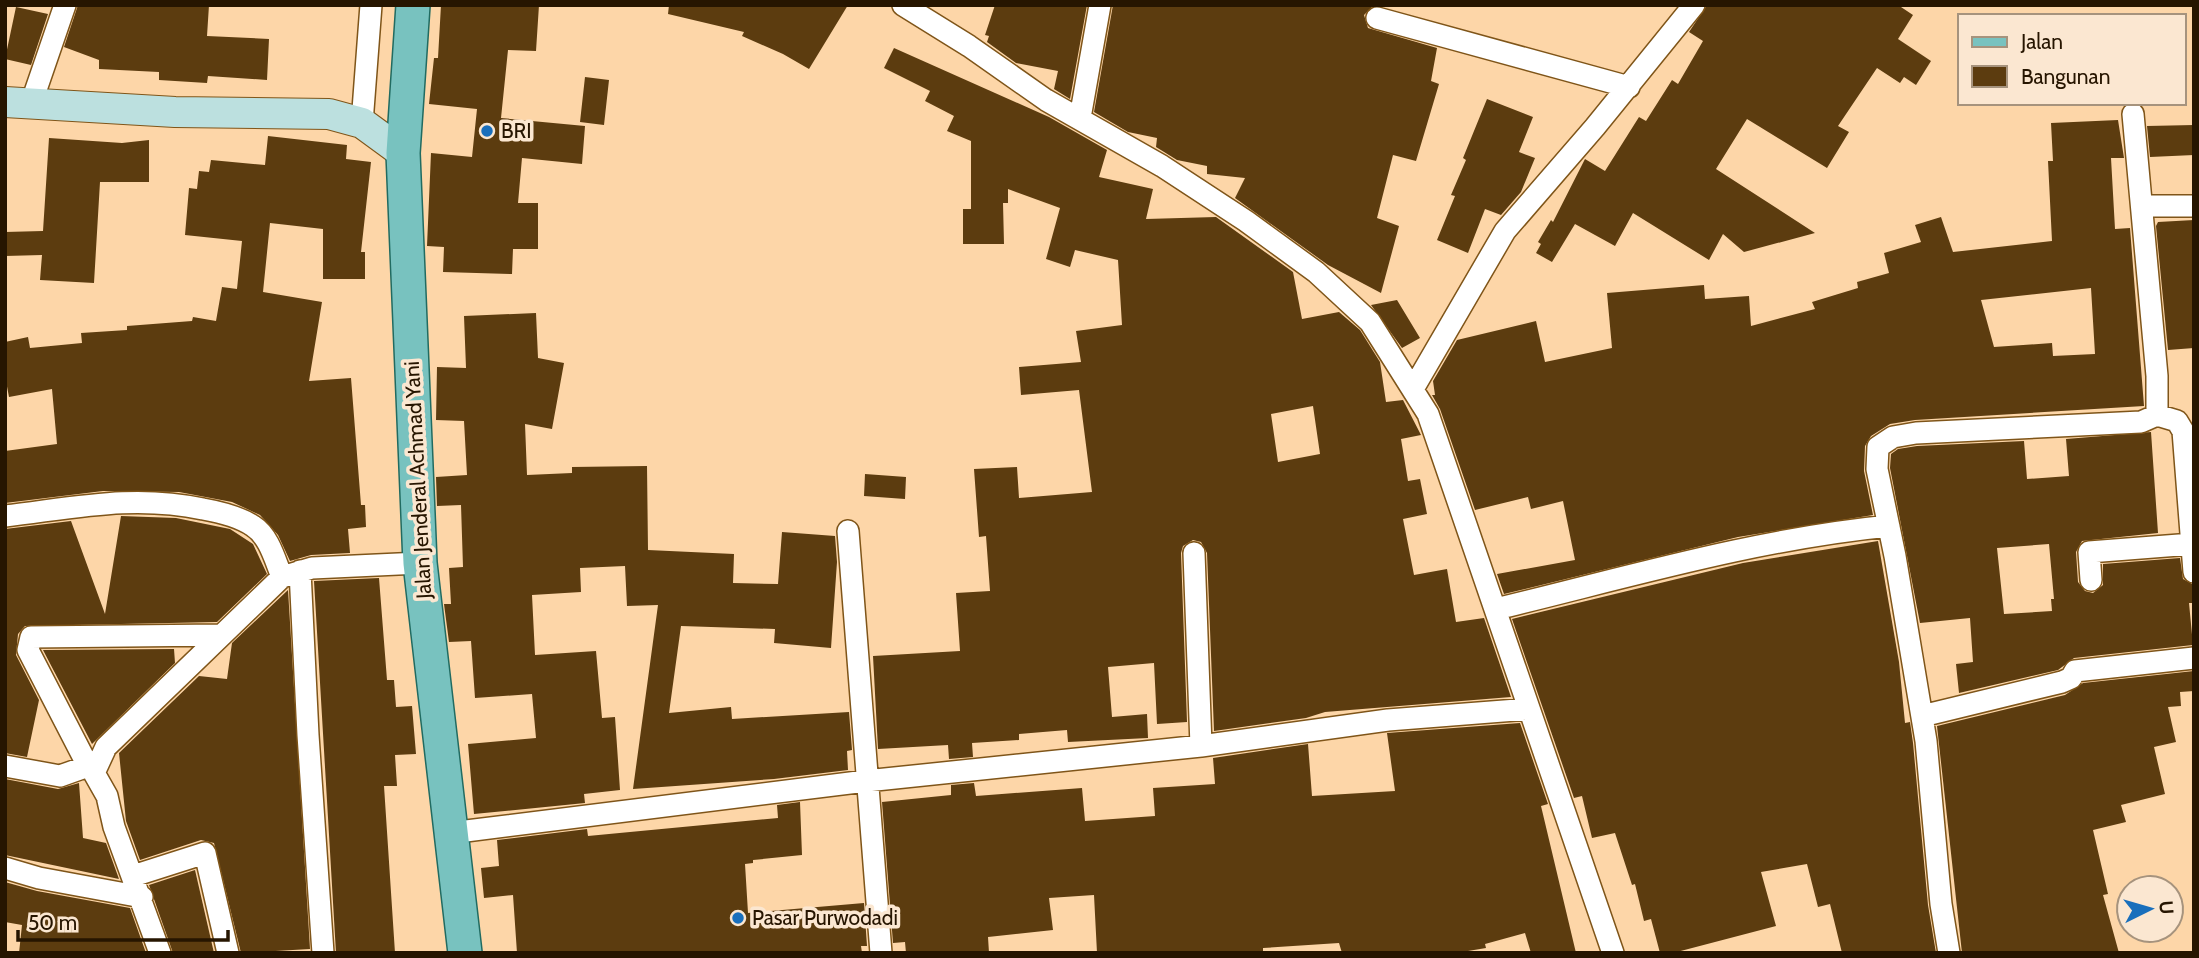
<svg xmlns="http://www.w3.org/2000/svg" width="2199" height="958" viewBox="0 0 2199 958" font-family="Cabin,sans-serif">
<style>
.building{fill:#5c3c0f;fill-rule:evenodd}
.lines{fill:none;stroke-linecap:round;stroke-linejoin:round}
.street-casing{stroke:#7f5519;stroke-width:24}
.secondary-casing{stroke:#7f5519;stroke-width:32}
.primary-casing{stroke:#216b61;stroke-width:36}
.street{stroke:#fff;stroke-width:21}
.secondary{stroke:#bce0df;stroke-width:30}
.primary{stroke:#78c2bf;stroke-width:33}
.poi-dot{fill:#196fbc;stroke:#fbe7d1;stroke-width:2.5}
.labels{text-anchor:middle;stroke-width:7;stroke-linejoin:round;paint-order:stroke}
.poi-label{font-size:21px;fill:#261500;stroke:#fbe7d1;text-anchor:start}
.street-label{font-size:21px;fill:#261500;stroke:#fbe7d1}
</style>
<rect width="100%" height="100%" fill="#fdd6a8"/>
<path class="building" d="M78 5H209L207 36 269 39 267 80 208 76 207 83 159 80V72L99 69V60L64 47Z
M441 5H539L536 51 508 50 501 118 585 126 582 164 522 158 518 203H538V249H513L512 274 443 272 444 247 427 246 431 153 472 157 477 109 429 104 434 58H438Z
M669 5H848L809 69 783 54 742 36 744 32 668 14Z
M995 5H1087L1070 99 1054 89 1058 71 1016 63 987 42 989 36 985 35Z
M1113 5H1374L1364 15 1368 28 1437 48 1431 81 1439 84 1416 161 1393 155 1377 218 1399 226 1381 293 1328 265 1235 198 1245 178 1207 174V166L1177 160 1156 147 1157 138 1128 132 1094 112Z
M1707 5H1898L1913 15 1898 39 1931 61 1916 85 1904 77 1900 83 1877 68 1838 126 1849 132 1827 168 1747 119 1716 169 1815 233 1744 252 1723 234 1709 260 1633 213 1615 246 1575 224 1552 262 1536 253 1541 244 1538 242 1551 220 1553 222 1585 159 1605 171 1639 117 1646 121 1672 80 1678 84 1703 41 1689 32Z
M16 7 48 14 31 65 5 59Z
M894 48 1049 117 1107 150 1099 177 1153 189 1146 219 1216 217 1293 272 1302 319 1339 312 1360 330 1380 362 1386 402 1403 400 1421 435 1401 439 1408 481 1420 479 1427 514 1403 519 1414 575 1447 569 1456 622 1484 618 1511 697 1325 712 1306 718 1214 731 1207 553 1201 542 1193 540 1183 546 1181 553 1187 722 1157 724 1154 663 1108 667 1112 717 1147 714 1148 738 1068 742 1067 730 1019 734V740L972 743 973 757 949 759 948 745 878 749 873 656 960 651 956 593 990 591 986 536 979 537 974 469 1017 467 1019 498 1092 492 1079 390 1021 395 1019 367 1081 362 1076 331 1122 325 1118 260 1075 250 1070 267 1046 259 1060 208 1008 189V203H1003L1004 244H963V209H971V141L947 131 954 116 925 101 930 91 884 68ZM1313 406 1320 454 1278 462 1271 414Z
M585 77 609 80 604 125 580 122Z
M1487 99 1533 117 1519 152 1535 158 1521 192 1501 215 1485 209 1468 253 1437 240 1455 196 1451 195 1466 160 1463 158Z
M2118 120 2124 158H2111L2115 229 2130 228 2144 406 1915 420 1890 424 1871 436 1865 446 1864 471 1873 515 1738 537 1504 594 1497 574 1575 560 1563 501 1531 509 1528 497 1475 510 1440 409 1432 395H1435L1433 381 1457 340 1536 321 1545 362 1612 348 1607 293 1704 285 1705 299 1749 296 1751 326 1815 309 1812 302 1858 288 1857 282 1889 273 1884 253 1921 242 1915 225 1941 217 1953 252 2052 241 2048 161H2053L2051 123ZM2091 288 2095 354 2053 356 2052 343 1994 347 1981 300Z
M2194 125V155L2150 157 2147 126Z
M268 136 347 145 346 159 371 162 361 252H365V279H323V229L270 223 263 292 322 302 309 381 351 378 361 505H365L366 527 348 529 350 553 311 555 290 561 278 535 260 515 232 502 179 492 103 491 5 503V451L57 444 52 389 9 397 5 376V342L28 337 30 348 82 343 81 333 127 330V326L192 321 193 317 216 321 222 287 237 289 242 241 185 235 189 188 197 189 199 171 209 172 211 160 265 165Z
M49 138 122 143 149 140V182H100L94 283 40 280 42 255 5 256V232L43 231Z
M2194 220V348L2168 350 2156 226 2158 222Z
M1397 300 1420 338 1402 348 1371 305Z
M536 313 538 358 564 363 552 429 525 424 527 475 572 473V467L647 466 648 550 734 554 733 583 778 584 782 532 835 536 837 562 831 648 774 643 775 629 681 626 669 713 731 707 732 719 849 712 852 750 847 751 848 770 774 779 633 789 658 605 627 606 625 566 580 568 581 592 532 595 535 655 596 651 602 718 615 717 620 790 584 794 585 803 474 814 468 744 536 738 532 694 475 698 471 641 449 642 444 604H451L449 568 463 567 461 505 437 506 436 477 467 475 464 421 436 420 437 367 466 368 464 316Z
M2151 432 2158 533 2082 541 2076 552 2078 582 2085 591 2093 593 2103 585V564L2180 558 2183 579 2194 585V603H2189L2193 645 2074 658 2058 670 1959 693 1956 664 1973 662 1970 618 1920 623 1890 468 1891 454 1898 449 1917 446 2024 441 2027 479 2069 476 2066 439ZM2049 544 2054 599H2051L2052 611 2004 614 1997 548Z
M865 474 906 477 905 499 864 496Z
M121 516 176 518 230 529 253 544 267 574 217 622 25 626 18 634 16 655 39 700 27 757 5 753V529L71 521 105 614Z
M1878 541 1899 662 1905 723 1910 722 1913 743 1928 905 1936 953H1842L1830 904 1818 907 1807 864 1761 872 1776 926 1673 953H1660L1651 919 1644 921 1635 884 1632 885 1615 833 1592 838 1582 796 1574 798 1512 619 1743 563Z
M379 578 387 680H394L396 707 412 706 416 754 395 755 397 786H384L395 953H336L314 581Z
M288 590 310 949 241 953 214 843 201 840 140 860 126 821 119 753 199 676 227 679 232 643Z
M174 649 175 663 92 744 43 650Z
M2194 671V691L2180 692 2181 706 2168 707 2176 742 2154 747 2165 794 2121 805 2126 822 2093 830 2108 894 2103 895 2119 953H1962L1937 726 2065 695 2083 683Z
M1520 723 1548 804 1541 806 1576 953H1531L1525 933 1485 944 1486 948 1456 953H1342L1339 943 1263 948V953H1097L1094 895 1049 898 1053 930 988 937 989 953H906L905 942 893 943 882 802 951 795V785L974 783 976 796 1082 788 1085 821 1155 816 1153 788 1215 784 1213 758 1308 744 1312 796 1395 791 1387 733Z
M5 779 58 789 79 783 83 838 106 843 119 879 5 855Z
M800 802 802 855 753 860V863L745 864 748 913 864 903 867 946H861L862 953H517L513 895 484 898 481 868 499 866 497 840 587 829 588 836 778 818 777 805Z
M195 870 214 953H173L149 885Z
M5 882 37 891 130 908 146 953H19L22 925 5 922Z"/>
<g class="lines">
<g class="street-casing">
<path id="street" d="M903 5 969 46 1046 100 1162 166 1246 221 1316 272 1370 322 1428 414 1613 953
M1377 18 1629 87
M31 104 65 5
M1080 118 1100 5
M362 123 371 5
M2143 206H2194
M1413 389 1505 231 1595 127 1694 5
M2157 415 2177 421 2183 431 2194 572
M5 516C74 508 133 494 203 509 220 512 238 516 253 526 269 536 275 560 282 577
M848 531 881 953
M1194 553 1201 746
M300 571 308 735 323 953
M2091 580 2089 552 2192 544
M1496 609C1625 578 1756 539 1889 526
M1922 716 2062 682 2071 678 2075 671 2194 658
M5 766 60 776 88 766 94 773
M88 766 28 650 31 637 220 635
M450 833 866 781 1201 746 1388 720 1529 709
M5 868 39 878 142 897
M133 876 205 853 228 953
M160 953 114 827 107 796 94 773 106 747 282 577 312 568 420 563
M1949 953 1941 904 1926 741 1895 556 1877 469 1878 447 1893 437 1916 433 2141 422 2157 415V376L2133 114"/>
</g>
<g class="secondary-casing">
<path id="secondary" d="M5 102 175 112 329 114 362 123 403 153"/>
</g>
<g class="primary-casing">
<path id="primary" d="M413 5 403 153 420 563 465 953"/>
</g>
<use href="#street" class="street"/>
<use href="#secondary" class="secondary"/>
<use href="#primary" class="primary"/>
</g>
<g class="poi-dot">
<circle cx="487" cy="131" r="7"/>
<circle cx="738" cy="918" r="7"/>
</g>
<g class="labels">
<g class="poi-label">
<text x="501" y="138">BRI</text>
<text x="752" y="925">Pasar Purwodadi</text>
</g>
<g class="street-label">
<text transform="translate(418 480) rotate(-93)" y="7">Jalan Jenderal Achmad Yani</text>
</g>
</g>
<rect width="2199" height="958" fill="none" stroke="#261500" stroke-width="14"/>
<rect x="1958" y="14" width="228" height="91" fill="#fbe7d1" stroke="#a6937d" stroke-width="2"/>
<rect x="1972" y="37" width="35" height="10" fill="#78c2bf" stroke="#a6937d" stroke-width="2"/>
<text x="2021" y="49" font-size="21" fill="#261500">Jalan</text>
<rect x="1972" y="66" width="35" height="21" fill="#5c3c0f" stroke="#a6937d" stroke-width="2"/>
<text x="2021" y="84" font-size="21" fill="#261500">Bangunan</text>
<g transform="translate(2150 909) rotate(85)"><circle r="33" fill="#fbe7d1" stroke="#a6937d" stroke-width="2"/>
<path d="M0-5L12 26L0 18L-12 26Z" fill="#196fbc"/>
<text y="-10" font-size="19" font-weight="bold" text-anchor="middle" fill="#261500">U</text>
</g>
<path d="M18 930v10h210v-10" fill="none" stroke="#261500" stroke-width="3.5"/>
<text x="28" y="930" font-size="21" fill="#261500" stroke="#fbe7d1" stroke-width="5" paint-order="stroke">50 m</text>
</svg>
